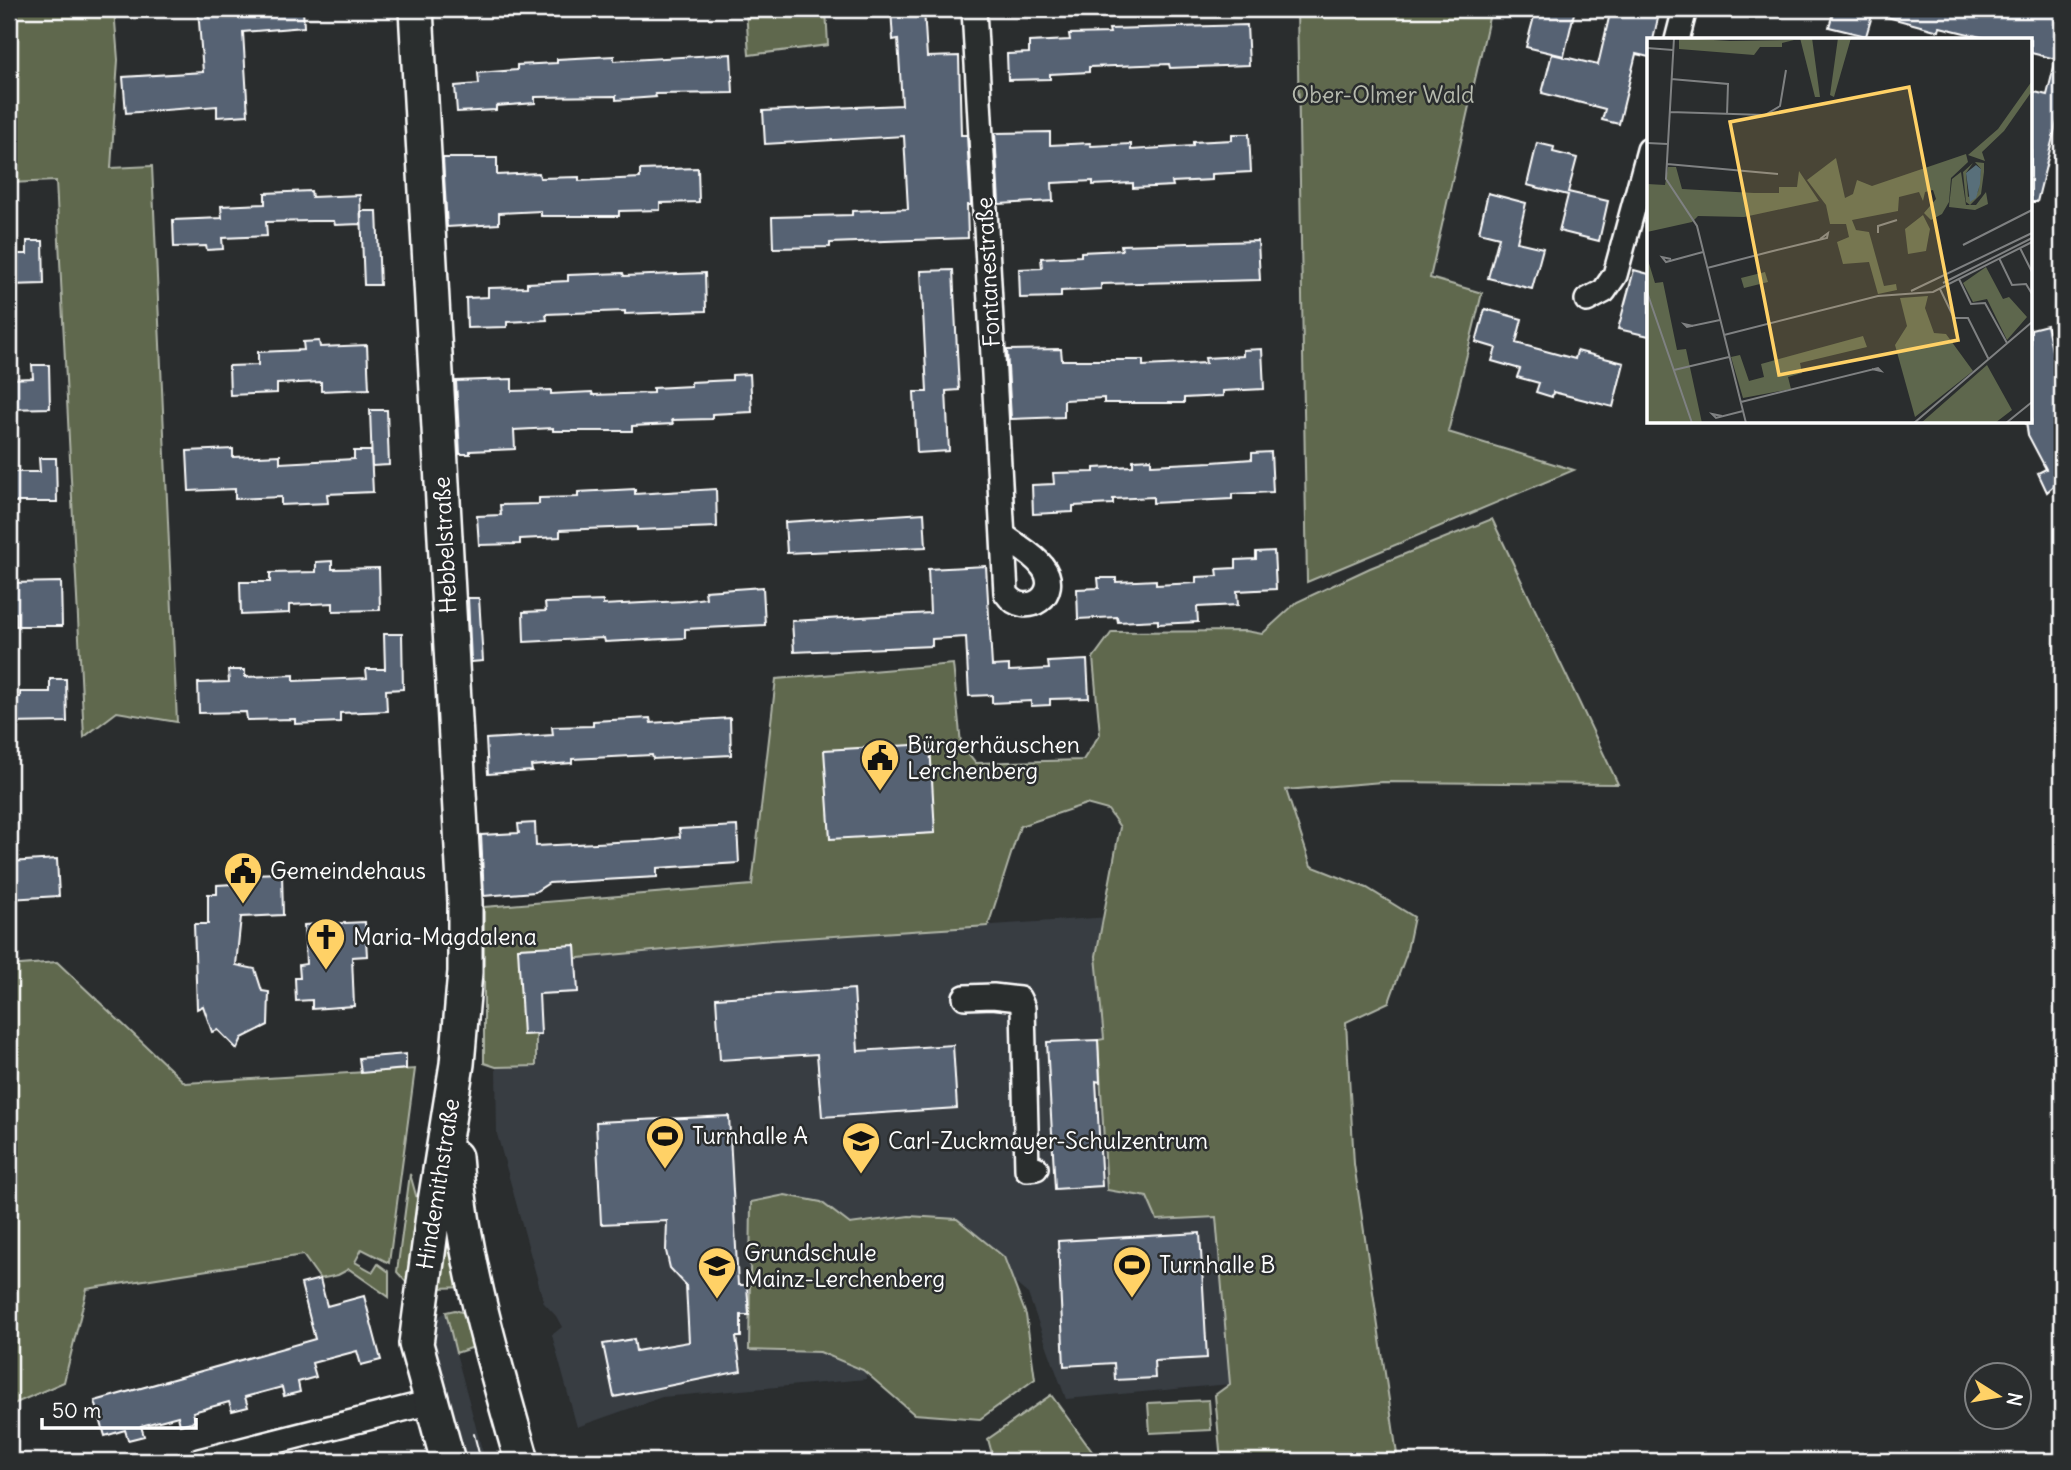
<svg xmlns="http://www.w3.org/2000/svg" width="2071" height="1470" viewBox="0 0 2071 1470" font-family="Delius,sans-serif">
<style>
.built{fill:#383d43}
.green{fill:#5e674d;stroke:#aeb3a6;stroke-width:2}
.building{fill:#576273;stroke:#fff;stroke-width:2}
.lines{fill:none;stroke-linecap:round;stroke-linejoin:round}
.street-casing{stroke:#fff;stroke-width:28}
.secondary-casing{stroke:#fff;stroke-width:38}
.street{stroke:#2a2d2e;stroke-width:23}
.secondary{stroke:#2a2d2e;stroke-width:33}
.tram{stroke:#fff;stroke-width:2}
.labels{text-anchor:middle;stroke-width:5;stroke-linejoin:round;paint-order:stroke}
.park-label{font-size:23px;fill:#b7bbaf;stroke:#2a2d2e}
.street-label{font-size:23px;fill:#fff;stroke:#2a2d2e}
.poi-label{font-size:23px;fill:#fff;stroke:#2a2d2e;text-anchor:start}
.inset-road{fill:none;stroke:#7f8182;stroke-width:2}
.view{fill:#ffd166;fill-opacity:0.15;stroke:#ffd166;stroke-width:3.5}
.inset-edge{fill:none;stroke:#fff;stroke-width:3.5}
</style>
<rect width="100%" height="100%" fill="#2a2d2e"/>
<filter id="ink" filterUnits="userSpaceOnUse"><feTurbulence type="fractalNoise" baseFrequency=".0143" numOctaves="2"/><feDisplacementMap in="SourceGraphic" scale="14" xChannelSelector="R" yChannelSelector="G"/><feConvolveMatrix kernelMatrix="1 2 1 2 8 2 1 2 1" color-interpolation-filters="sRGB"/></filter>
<g filter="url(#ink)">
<path class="built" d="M1139 915 1216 1217 1230 1384 1066 1399 1028 1294 944 1224 853 1231 866 1379 662 1397 577 1427 552 1335 562 1327 556 1316 544 1303 497 1134 496 1067 523 1035 518 948 772 940Z
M446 1312 456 1353 485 1461H468L430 1330 436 1318Z"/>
<path class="green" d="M9 9H114L118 60 111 168 152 166 177 722 117 712 84 737 56 181 9 183Z
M746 9H826L828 45 749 55Z
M1297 9H1491L1430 278 1482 293 1448 432 1574 470 1307 582Z
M1492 519 1618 784 1382 782 1286 790 1311 866 1367 888 1414 917 1406 955 1389 1002 1346 1022 1354 1164 1398 1461H1221L1215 1395 1230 1384 1216 1217 1157 1220 1147 1197 1107 1190 1098 1040 1104 1039 1096 956 1120 827 1108 810 1086 804 1020 826 988 926 772 940 536 962V1066L496 1067 484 1063V907L752 885 776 679 953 664 961 744 976 763 1083 760 1100 734 1093 658 1112 632 1246 631 1262 634 1297 602 1370 568Z
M57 962 185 1083 415 1069 389 1263 362 1249 355 1262 373 1272 378 1264 389 1272V1297L349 1269 338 1275 320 1279 303 1255 87 1289 64 1382 9 1406V966Z
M410 1174 423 1220 413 1290 397 1272Z
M785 1195 821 1202 850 1224 909 1216 957 1219 1004 1257 1026 1315 1035 1379 980 1419 914 1414 863 1370 820 1352 749 1350 751 1202Z
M445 1202 465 1287 439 1288Z
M455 1310 465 1313 474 1347 456 1353 446 1312Z
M1051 1395 1099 1461H994L988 1439Z
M1209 1400 1211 1430 1150 1433 1148 1403Z"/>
<path class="building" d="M198 9H303L304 27 243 32 248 115 217 117V106L126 113 123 77 203 72Z
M891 9H924L927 57 959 56 961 135H967L971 205H967L968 238 830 243V247L773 248 772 217 852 215V211L908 209 904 136 765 144 763 111 902 105 898 39 893 40Z
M1536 9H1575L1564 56 1526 47Z
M1611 9H1638L1659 14 1653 40H1649V57L1636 54 1619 124 1602 120 1605 109 1542 93 1552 54 1598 65Z
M1834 9H1874L1866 36 1829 27Z
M1876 9H2032L2062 17V101L2037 202H2031V91L2047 95 2056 59 2031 53V40H1993L1940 27 1939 31 1876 14Z
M1247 25 1249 65 1170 68 1169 64 1089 67V72L1050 74V79L1008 80 1007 54 1029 53V42L1070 40 1069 34 1110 33 1109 29Z
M731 54 733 93 655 94 656 97 616 100V96L535 97V103L496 106V110L457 112 455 86 479 84 478 73 517 70V65L557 63V59L614 56V61Z
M1050 132V145L1090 143 1091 146 1131 144V150L1193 146V142L1232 140V134H1249L1251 172 1212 174V180L1172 182 1173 186 1133 188V183L1093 185V181L1052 183 1053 201 999 204 995 133Z
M1537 143 1554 147 1553 152 1577 158 1568 192 1608 201 1599 241 1559 231 1568 195 1527 185Z
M443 158H497V175L539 173 540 178 579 177V181L640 178V170L698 168 699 202 660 203V210L619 211V216H541V211L499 213V224L447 227Z
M311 191 312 197 360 195 361 224 335 225 334 221H312L266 222 267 236 222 238 223 249 207 250 206 246 174 247 173 220 222 218 221 206 265 204V193Z
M1488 193 1526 203 1517 242 1543 248 1532 289 1488 278 1499 237 1479 232Z
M361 211H377L380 285H364Z
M27 241H43L44 284 9 285V254H27Z
M1258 241 1260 280 1101 284V289L1061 291V297L1020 298 1019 269 1042 268 1041 258 1081 256V252L1122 250 1121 245Z
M953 270 959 390 946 391 949 451 917 453 914 392H927L921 271Z
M1634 270 1649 274V336L1618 329Z
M623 273 624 276 705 273 706 311 625 314V311L546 314 547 320 507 322V327L467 328 466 298 488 297V288L527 287V283L568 281V275Z
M1485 309 1522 319 1516 343 1575 359 1577 351 1624 363 1613 407 1553 392 1552 397 1536 392 1539 383 1517 377 1520 369 1492 361 1496 348 1476 342Z
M2047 325 2062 402V494L2056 484 2047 492 2038 473 2046 469 2028 435 2026 422H2031V329Z
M319 341 320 347 367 345 369 389 321 391V382L277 384V393L230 395 229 366 258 365V352L304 350 303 342Z
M1061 349 1062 360H1143V366L1206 363 1205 358 1243 356V350L1262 349 1264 389 1223 391V396L1184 398V403H1104V398L1064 400V417L1011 419 1007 350Z
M32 365H49L50 408 9 409V379L33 378Z
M750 374 752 412 712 414V419L672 420 673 424 632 426V431H553V428L514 430 515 449 470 451V454H460L456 381 512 379V391L551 390V394L592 392 593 395 653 393V388L691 386V382L732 380V375Z
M370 410H387L389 465 372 466Z
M233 449V457L280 455V463L354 459V451H371L373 492 327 494 328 503 281 505V497L235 499V489L189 491 187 451Z
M1271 452 1273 492 1232 494V499L1153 503V497L1113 499V504L1073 506V512L1033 514 1032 485 1054 484 1053 473 1094 472V468L1133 466V460L1151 459V465L1212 462 1252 459V453Z
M39 458H56L57 502H9L10 472H40Z
M635 489V494L716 489 717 527 637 530V527L560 530V537L520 539V544L479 545 477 516 501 515 500 505 539 504V498L578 497V492Z
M924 513 926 547 787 553 785 522Z
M1274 551 1276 589 1237 591 1238 605 1197 607 1198 622 1158 624V620L1118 622 1117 617 1078 619 1077 589 1099 588 1098 578H1116V582L1156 580V585L1196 583V577L1218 576 1217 569 1236 568V560L1256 559V552Z
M332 561V569L379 568 380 610 333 611V603L289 605V613L241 615 240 582H270V573L316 572V562Z
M986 566 992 666 1009 665V671L1049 669 1048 662 1087 660 1089 698 1050 699V705L1031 706V701L992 703V695L969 696 966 637 932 639V646L794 652 792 621 930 613 928 569Z
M61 582 62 626H16V613H9V583Z
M763 587 765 625 685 629V638L605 642 604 638 524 642 523 612 546 611 545 603 603 601V605L683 601 706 598 705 591Z
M468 598H479L483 661 471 662Z
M384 634H402L403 689 386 690 387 711 340 713V722L295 724V719L247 720 246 712 199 713 198 683 229 682 228 670H245V677L294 675V681L367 678 366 669H385Z
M50 679H66L67 722 9 723V697H20V692H50Z
M650 718 651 723 730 718 731 755 653 759 652 755 572 759V763L531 766 532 771 488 774 486 739 553 735 552 727 593 726V721Z
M930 744 935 833 830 839 824 750Z
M535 823 536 846 656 840 680 837 679 829 737 826 739 863 657 868V877L549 883 535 892 484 896 481 835 519 833 518 824Z
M57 859 59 896 9 899V862Z
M282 873 283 915 241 917 236 965 255 969 262 991 269 992 268 1025 242 1038 237 1049 218 1030 212 1032 203 1006 197 1009 194 924H208V894H217V885L250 883V874Z
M365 922 367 956 352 957 354 1006 312 1009V1000L296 1001 295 978H300L299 965 306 964 304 925Z
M575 945 578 992 539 994 541 1034 523 1035 518 948Z
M854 989 858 1051 953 1045 957 1108 822 1117 817 1054 720 1060 716 998Z
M1098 1040 1100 1082 1096 1081 1102 1186 1055 1189 1047 1042Z
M406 1054V1069L361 1073 359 1058Z
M729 1116 738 1285H747L749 1315H741V1337H736L741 1371 614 1397 603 1344 634 1339 636 1351 689 1342 686 1285 670 1268 666 1251 667 1221 601 1224 596 1122Z
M1200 1233 1207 1358 1154 1361 1155 1378 1115 1380 1114 1363 1064 1366 1058 1241Z
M320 1279 327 1306 364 1296 381 1360 361 1365 357 1351 312 1363 316 1377 298 1382 300 1392 284 1396 282 1387 245 1397 248 1407 232 1411 229 1402 193 1412 195 1421 180 1425 178 1416 141 1426 144 1436 128 1440 125 1430 105 1436 95 1401 315 1339 301 1284Z"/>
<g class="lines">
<g class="street-casing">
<path id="street" d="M974 9 1006 593C1025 621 1064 594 1042 566 1033 554 1015 545 1003 535
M1677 40 1685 9
M1587 300 1604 291 1615 275 1649 150
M965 997 993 996 1019 999 1023 1008 1027 1169 1036 1168
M199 1461 431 1402"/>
</g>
<g class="secondary-casing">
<path id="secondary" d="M416 9 465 902V972L457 1064 434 1208 416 1344 448 1461
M455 1157C463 1261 494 1361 522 1461"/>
</g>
<use href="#street" class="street"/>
<use href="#secondary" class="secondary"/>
<path class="tram" d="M474 1434 481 1461"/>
</g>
</g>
<defs>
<g id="civic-pin" transform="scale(2.0125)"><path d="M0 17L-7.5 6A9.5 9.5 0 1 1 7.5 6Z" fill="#ffd166" stroke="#2a2d2e"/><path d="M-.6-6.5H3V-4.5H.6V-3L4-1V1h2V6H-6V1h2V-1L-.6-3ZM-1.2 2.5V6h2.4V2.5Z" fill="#111"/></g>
<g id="church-pin" transform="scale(2.0125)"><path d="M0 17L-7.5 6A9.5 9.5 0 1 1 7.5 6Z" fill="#ffd166" stroke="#2a2d2e"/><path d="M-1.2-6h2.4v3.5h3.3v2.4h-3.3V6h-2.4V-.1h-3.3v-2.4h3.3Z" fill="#111"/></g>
<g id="stadium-pin" transform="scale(2.0125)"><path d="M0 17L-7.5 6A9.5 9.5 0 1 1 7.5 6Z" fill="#ffd166" stroke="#2a2d2e"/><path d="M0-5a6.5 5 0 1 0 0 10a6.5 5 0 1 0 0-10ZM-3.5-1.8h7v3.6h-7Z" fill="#111"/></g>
<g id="school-pin" transform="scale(2.0125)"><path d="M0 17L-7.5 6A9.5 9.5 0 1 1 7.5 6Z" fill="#ffd166" stroke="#2a2d2e"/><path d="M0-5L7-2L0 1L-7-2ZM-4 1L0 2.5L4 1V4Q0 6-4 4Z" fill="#111"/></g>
</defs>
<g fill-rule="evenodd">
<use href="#civic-pin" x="880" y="758"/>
<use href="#civic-pin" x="243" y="871"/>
<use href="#church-pin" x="326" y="937"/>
<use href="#stadium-pin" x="665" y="1136"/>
<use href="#school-pin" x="861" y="1141"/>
<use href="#stadium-pin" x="1132" y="1265"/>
<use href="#school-pin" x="717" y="1266"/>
</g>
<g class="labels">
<g class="park-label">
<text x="1383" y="103">Ober-Olmer Wald</text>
</g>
<g class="street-label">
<text transform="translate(988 272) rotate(-93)" y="8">Fontanestraße</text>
<text transform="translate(445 545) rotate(-93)" y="8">Hebbelstraße</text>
<text transform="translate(438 1184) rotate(-81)" y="8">Hindemithstraße</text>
</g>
<g class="poi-label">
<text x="907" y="753">Bürgerhäuschen<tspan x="907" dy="26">Lerchenberg</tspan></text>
<text x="270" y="879">Gemeindehaus</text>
<text x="353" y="945">Maria-Magdalena</text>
<text x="692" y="1144">Turnhalle A</text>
<text x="888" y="1149">Carl-Zuckmayer-Schulzentrum</text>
<text x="744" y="1261">Grundschule<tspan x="744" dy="26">Mainz-Lerchenberg</tspan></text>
<text x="1159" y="1273">Turnhalle B</text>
</g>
</g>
<g transform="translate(1647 38)">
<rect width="385" height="385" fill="#2a2d2e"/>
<path d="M32 0 83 3 147 2 135 5V9H113L107 17 32 11ZM153 0H165L173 59H168ZM191 0H204L187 59 183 57ZM385 43V53L357 93 335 114 338 123 321 117 351 91ZM319 116 321 124 304 140 302 164 295 176 284 182 277 175 289 161 286 152 278 154 276 163 272 154 252 159 251 173 205 182 209 192 222 194 237 248 249 246 250 252 231 256 222 224 196 226 190 204 202 199 199 186H183L179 167 160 142 189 120 198 160 206 156 210 142 225 148ZM328 124 337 125V134L334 156 323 167 319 164 316 134 326 125 319 135 321 159 331 154 334 131ZM21 129H29L35 151 107 155H132V149H150L152 133 172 163 97 179 51 178 45 184 0 194V146L18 147ZM314 134 319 167H329L339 154 341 166 328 172 302 169 305 141ZM276 177 283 191 279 213 261 216 258 191ZM0 219 8 245 16 244 30 312 39 311 55 385H0ZM339 229 356 261 362 259 380 279 360 302 340 261 326 264 316 245ZM118 234 121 244 97 250 94 240ZM281 258 278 270 287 295 299 296 326 333 268 379 248 307 260 288 253 260ZM216 298 220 309 153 325 155 335 141 339 144 351 96 360 84 319 93 317 102 343 117 339 114 326ZM340 327 365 372 348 385H274Z" fill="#5e674d"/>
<path d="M329 127 334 131 333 146 329 160 323 164 319 135Z" fill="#586f7a"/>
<path class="inset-road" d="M27 0 19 141 50 188 99 385M0 10 26 12M24 41 81 46 80 77M23 74 118 77 133 68 139 32M0 105 21 106M20 126 131 136M231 195V188L250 182M316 207 385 172M373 210 385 234M352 220 365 247 379 246 385 256M24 221 15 219 19 224 56 214M60 230 64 229 122 214 159 205 180 200 181 195 173 201M312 241 324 266 338 265 360 305M296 245 385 200M293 251 307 280H321L342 322M264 253 385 195M0 254 45 385M46 288 37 286 40 289 73 282M77 297 231 258 286 254 385 204M27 332 82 319M94 364 231 330 234 333 225 331M75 378 65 376 69 380 96 373M267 385 385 284M359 385 385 364"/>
<path class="view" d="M262 49 311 302 132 337 83 84Z"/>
<rect width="385" height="385" class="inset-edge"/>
</g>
<rect width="2071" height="1470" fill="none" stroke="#2a2d2e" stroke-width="35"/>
<rect x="18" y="18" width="2036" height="1435" fill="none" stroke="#fff" stroke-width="2.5" filter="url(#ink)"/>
<g transform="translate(1998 1396) rotate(101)"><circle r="33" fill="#2a2d2e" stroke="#7f8182" stroke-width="2"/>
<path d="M0-5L12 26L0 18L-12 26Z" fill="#ffd166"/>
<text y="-10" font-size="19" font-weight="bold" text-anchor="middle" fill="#ffffff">N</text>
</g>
<path d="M42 1418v10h154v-10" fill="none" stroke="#ffffff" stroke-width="3.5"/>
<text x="52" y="1418" font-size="21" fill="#ffffff" stroke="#2a2d2e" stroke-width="5" paint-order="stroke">50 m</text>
</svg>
